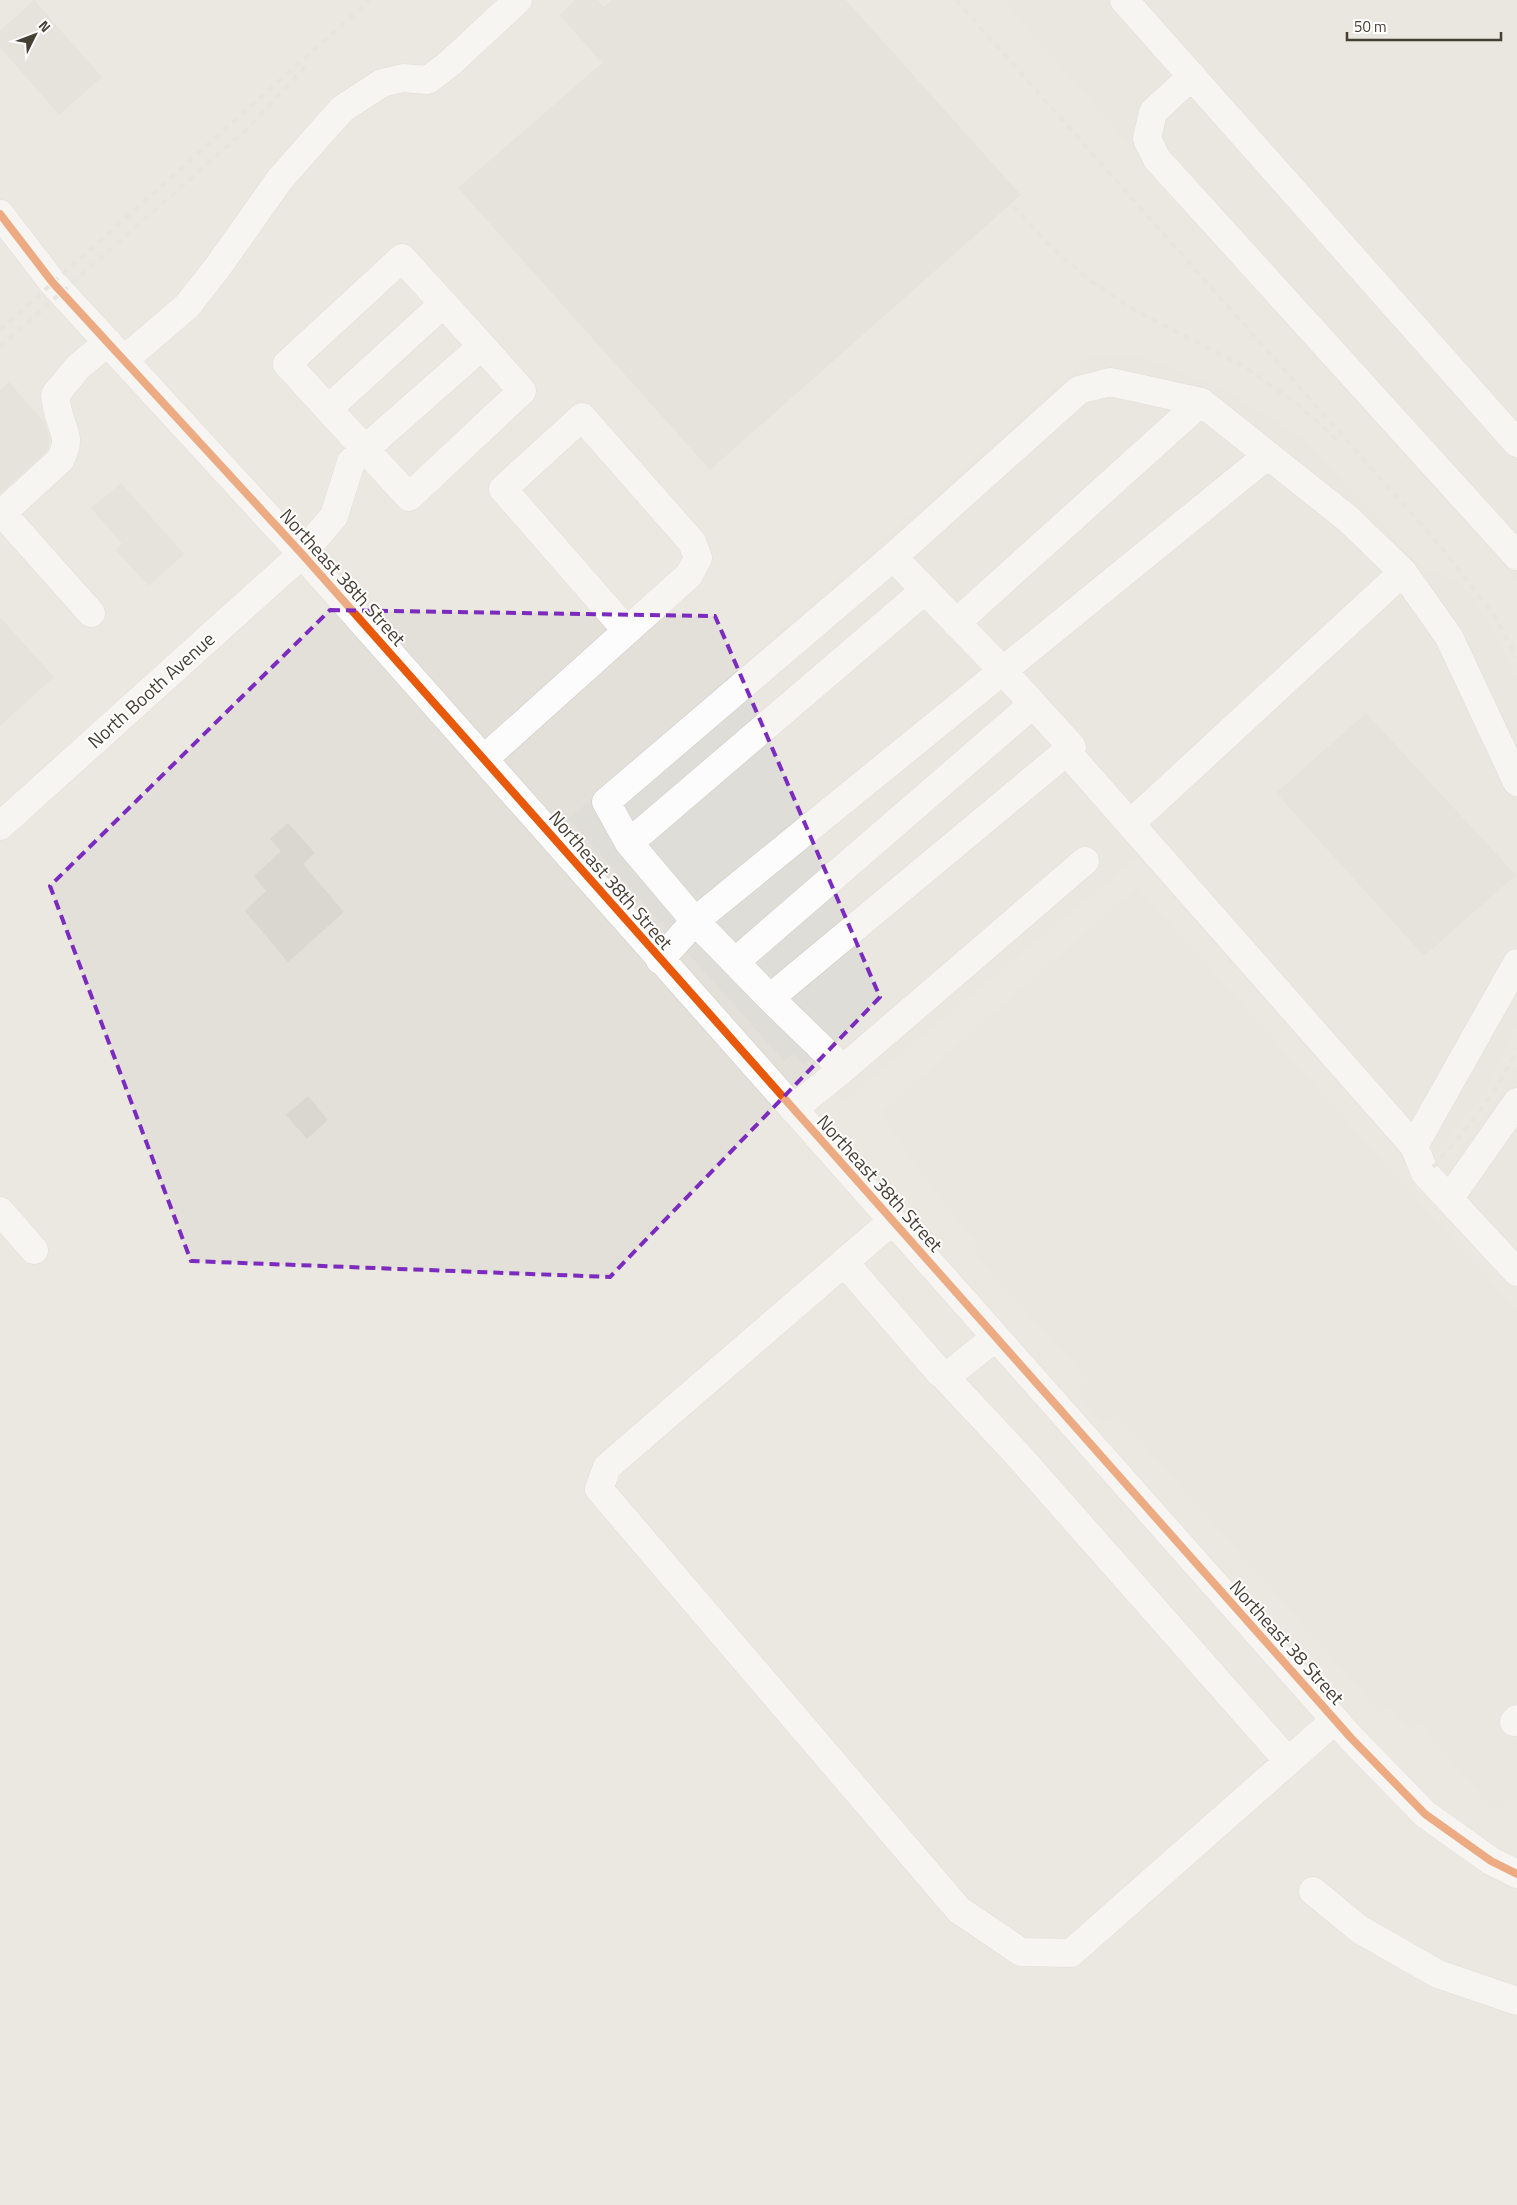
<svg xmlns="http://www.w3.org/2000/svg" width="1517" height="2205" viewBox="0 0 1517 2205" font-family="'Titillium Web',sans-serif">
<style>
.industrial{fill:#e3dfd9}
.parking{fill:#dfddd8}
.building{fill:#dad6d0}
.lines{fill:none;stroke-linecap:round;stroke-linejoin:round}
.minor-casing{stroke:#cecbc6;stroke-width:29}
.minor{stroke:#fdfcfc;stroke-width:28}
.rail{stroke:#d9d9d8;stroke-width:4;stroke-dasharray:6 6;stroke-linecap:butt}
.cycleway-casing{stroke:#fff;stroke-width:11}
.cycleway{stroke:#e8590c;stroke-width:8}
.marked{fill:none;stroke:#7b2cbf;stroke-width:4;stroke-dasharray:10 6;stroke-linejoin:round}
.labels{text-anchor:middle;stroke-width:4;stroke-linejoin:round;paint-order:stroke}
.street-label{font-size:19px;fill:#463f34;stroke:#fff}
</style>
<rect width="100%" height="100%" fill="#f0eee8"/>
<path class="industrial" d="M0 0H1517V2205H0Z"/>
<path class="parking" d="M1003 0H1517V581L1229 259Z
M1143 357 1222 389 1305 440 1425 571 1457 580 1477 602 1517 678V1024L1487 1091 1427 1163 1442 1173 1449 1165 1517 1067V1285L1137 857 843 1102 833 1091 823 1097 804 1073 822 1058 819 1052 803 1065 794 1054 784 1061 569 819 1087 359Z
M1137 887 1517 1311V1801L1512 1795 1495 1811 1419 1723 1412 1731 1390 1706 1380 1712 1117 1414 1104 1425 1075 1392 1089 1380 973 1253 980 1247 914 1164 880 1113Z"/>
<path class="building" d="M34 0 102 77 59 115 0 47V31Z
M575 0H598L604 7 612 0H846L1021 195 710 470 458 188 602 63 560 15Z
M9 382 45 423 50 441 47 451 0 494V390Z
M121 483 184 554 149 586 115 550 122 544 91 508Z
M0 617 54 677 0 726Z
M1366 713 1516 875 1424 956 1276 793Z
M288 823 315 853 303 864 344 912 288 962 245 911 266 891 254 876 281 851 270 839Z
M308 1096 328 1120 307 1139 286 1115Z"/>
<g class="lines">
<g class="minor-casing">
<path id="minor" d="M1124 0 1517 443
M1192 76 1153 112 1147 139 1157 159 1517 556
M0 214 53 283 302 554 1351 1738 1425 1814 1491 1861 1517 1874
M124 360 187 306 217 268 280 179 342 109 382 83 403 78 428 80 450 63 518 0
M328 409 443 304
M2 513 91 613
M0 515 60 460C71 439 65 436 59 415 57 409 56 402 55 395L78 367 108 342
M893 557 1079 390 1110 382 1201 402 1347 518 1403 572 1130 824
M1403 572 1449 637 1517 782
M956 623 1201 402
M1067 752 1414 1146 1425 1173 1517 1272
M484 759 689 575 698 558 692 542 582 417 503 489 627 631
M0 826 302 554 334 516 351 462 365 449 482 346 402 258 287 364 409 497 522 391 482 346
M629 843 606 802 893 557 925 590
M660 960 695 921 770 998 843 1069 793 1109
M735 962 1033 704
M770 998 1072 747 1003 671 925 590 629 843 695 921 1268 455
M843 1069 1085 861
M1414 1146 1517 963
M1449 1199 1517 1102
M0 1211 34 1250
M892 1221 607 1467 599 1489 959 1910 1021 1952 1071 1953 1335 1720
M844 1262 940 1373 946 1375 952 1372 995 1338
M942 1374 1018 1455 1288 1761
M1514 1722 1517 1719
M1313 1891 1359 1929 1438 1974 1517 2001"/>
</g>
<use href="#minor" class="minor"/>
<path class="rail" d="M956 0 1442 548 1493 614 1517 657
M1013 206 1051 247 1091 281 1134 310 1243 366 1296 403 1338 441
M0 330 370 0
M0 347 249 127 306 66
M1433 1167C1465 1131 1497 1094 1517 1049"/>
<g class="cycleway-casing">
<path id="cycleway" d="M0 214 53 283 302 554 1351 1738 1425 1814 1491 1861 1517 1874"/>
</g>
<use href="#cycleway" class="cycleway"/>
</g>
<path d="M0 0H1517V2205H0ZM330 610 715 616 880 997 610 1277 191 1261 50 886Z" fill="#f0eee8" fill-opacity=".55" fill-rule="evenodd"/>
<path class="marked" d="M330 610 715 616 880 997 610 1277 191 1261 50 886Z"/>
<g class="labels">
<g class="street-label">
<text transform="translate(343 577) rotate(48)" y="7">Northeast 38th Street</text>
<text transform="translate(151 690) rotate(-42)" y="7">North Booth Avenue</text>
<text transform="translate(611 880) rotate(49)" y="7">Northeast 38th Street</text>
<text transform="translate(880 1183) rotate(48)" y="7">Northeast 38th Street</text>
<text transform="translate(1287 1642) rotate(48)" y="7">Northeast 38 Street</text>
</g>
</g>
<g transform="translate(35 35) rotate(48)" stroke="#ffffff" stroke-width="4" paint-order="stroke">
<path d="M0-4L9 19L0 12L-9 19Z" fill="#463f34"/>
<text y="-8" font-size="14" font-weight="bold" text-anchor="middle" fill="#463f34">N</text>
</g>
<path d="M1347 32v8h154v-8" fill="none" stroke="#463f34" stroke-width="2.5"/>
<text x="1354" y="32" font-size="15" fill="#463f34" stroke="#ffffff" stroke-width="4" paint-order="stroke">50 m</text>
</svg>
